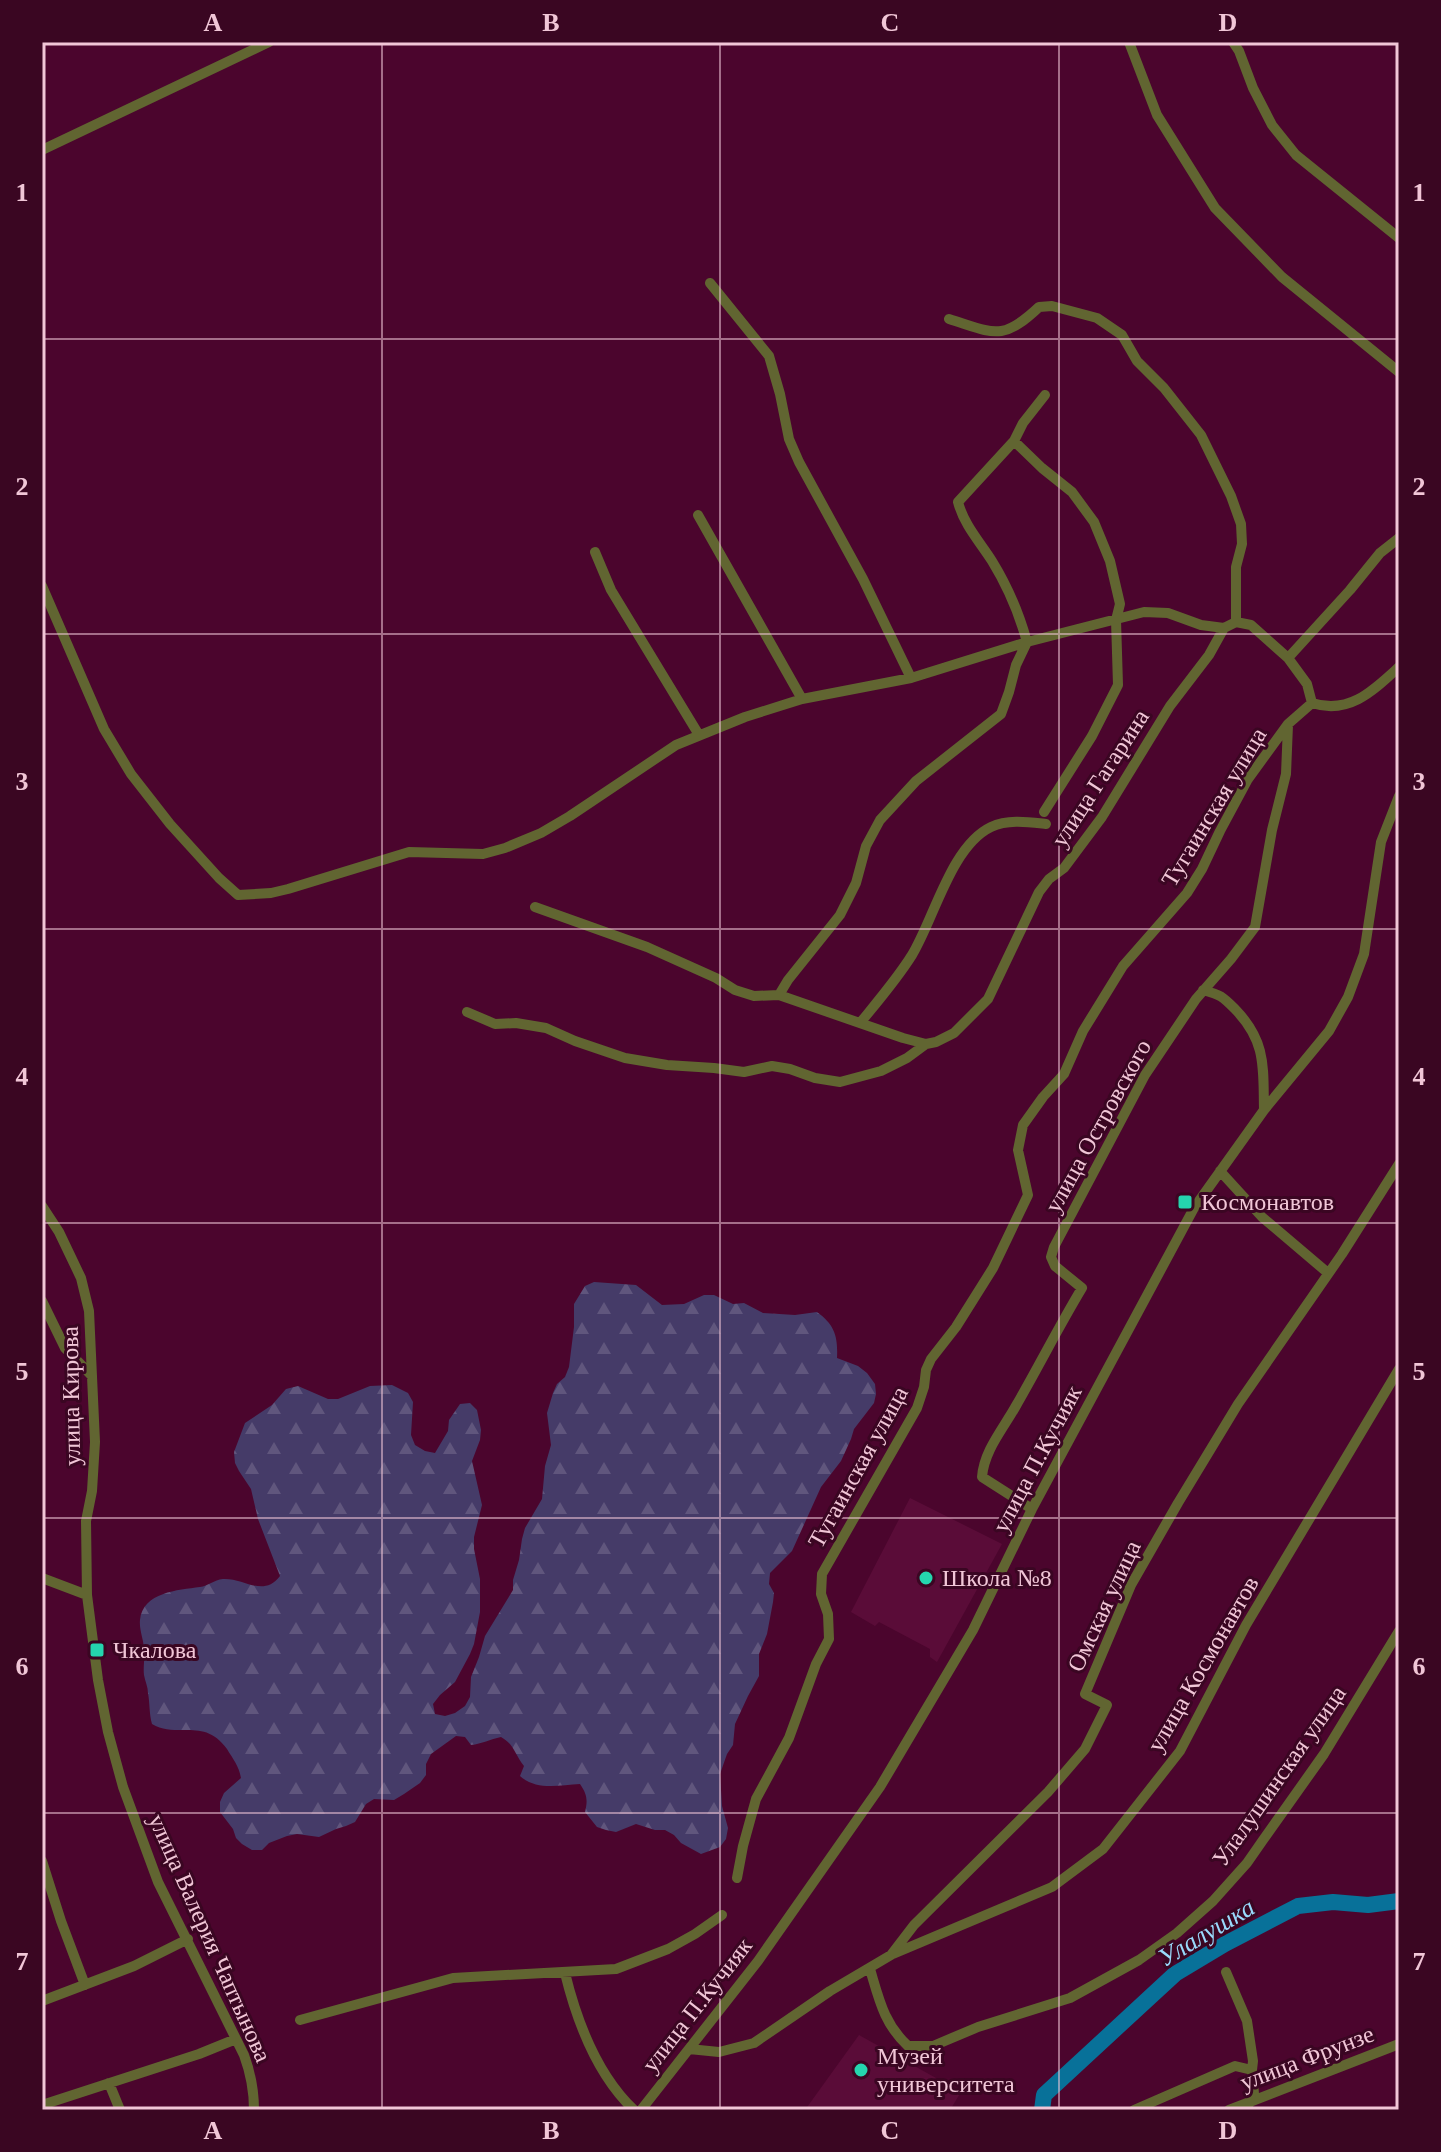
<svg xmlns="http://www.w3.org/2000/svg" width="1441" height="2152" viewBox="0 0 1441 2152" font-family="Georgia,serif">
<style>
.built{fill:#5a0c38}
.forest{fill:url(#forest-firs)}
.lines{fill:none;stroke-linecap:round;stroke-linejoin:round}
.river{stroke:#087199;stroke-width:16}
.minor{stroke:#616531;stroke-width:10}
.grid{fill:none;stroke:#f1c6d7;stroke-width:2;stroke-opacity:0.55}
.poi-dot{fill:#25d5ae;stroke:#3a0622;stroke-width:3}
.labels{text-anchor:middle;stroke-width:6;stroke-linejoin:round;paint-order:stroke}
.street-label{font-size:24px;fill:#f1c6d7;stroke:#3a0622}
.poi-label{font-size:24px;fill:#f1c6d7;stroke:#3a0622;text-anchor:start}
.water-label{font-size:26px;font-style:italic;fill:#99d9fb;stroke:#3a0622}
.neatline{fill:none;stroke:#f1c6d7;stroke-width:3}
.grid-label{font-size:26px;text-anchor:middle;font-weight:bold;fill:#f1c6d7}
</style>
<defs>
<pattern id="forest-firs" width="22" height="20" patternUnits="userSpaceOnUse" patternTransform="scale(2)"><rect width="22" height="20" fill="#453b68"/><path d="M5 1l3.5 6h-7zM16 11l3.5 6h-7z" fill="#60567d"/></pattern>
</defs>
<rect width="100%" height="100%" fill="#4b052d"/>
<path class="built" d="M910 1498 1002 1544 937 1662 930 1657V1649L879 1622 875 1626 851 1612Z
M859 2035 961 2092 950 2110H805Z"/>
<path class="forest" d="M594 1282 636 1285 662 1305 684 1304 704 1295H714L733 1304 744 1303 763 1313 795 1315 817 1312C835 1325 838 1337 837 1358L858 1366 867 1373 875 1384 876 1394 874 1403 854 1429 851 1439 841 1461 821 1487 792 1551 770 1573 769 1584 774 1593 773 1602 767 1634 759 1654V1676L748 1696 735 1724 733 1745 727 1754 720 1774 722 1806 728 1828 726 1839 720 1847 701 1854 681 1843 674 1835 665 1830H655L636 1824 616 1832 606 1830 597 1827 585 1812C588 1800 587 1794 580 1784 559 1785 537 1791 520 1776L524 1766C515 1755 514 1744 501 1737 490 1739 482 1744 471 1745L465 1737 456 1736 431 1754 426 1764V1775L420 1783 404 1794 394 1800 374 1799 366 1804 355 1822 346 1826 336 1829 319 1837 297 1834 287 1836 269 1843 262 1850H252L242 1844 236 1838 233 1829 220 1812V1802L224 1793 241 1778C239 1766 233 1759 227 1749 204 1717 178 1739 152 1724 149 1713 150 1704 148 1693 148 1687 145 1681 144 1675 143 1667 145 1659 144 1650 144 1640 139 1630 140 1620 143 1592 178 1590 200 1587 208 1586 214 1580 223 1579 245 1578 263 1598 280 1576L258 1519 251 1489 239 1471 235 1463 234 1452 245 1423 272 1405 286 1389 298 1386 328 1399H338L370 1386 392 1385 408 1393 413 1402 411 1435 415 1445 425 1451 435 1453 448 1431 449 1420 460 1404 470 1403 477 1410 481 1430 480 1440 472 1461 482 1505 474 1537V1549L480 1579V1612L474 1644 470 1654 455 1682 440 1695 433 1704 435 1714 445 1716 455 1713 465 1706 470 1697 471 1677 479 1657 485 1636 513 1590V1580L519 1560 522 1539 525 1528 542 1499 545 1466 551 1445 547 1413 553 1393 557 1384 565 1377 569 1367 574 1327V1304L585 1286Z"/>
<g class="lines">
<path class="river" d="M1042 2110 1044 2095 1175 1974 1225 1944 1298 1906 1333 1902 1368 1905 1399 1901"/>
<path class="minor" d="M1129 42 1157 115 1215 208 1282 277 1399 372
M1233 42 1239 51 1253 88 1272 125 1296 155 1399 238
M42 150 269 42
M710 283 769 356 780 394 789 439 799 462 863 579 911 678
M949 319C994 333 1002 342 1039 307L1052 306 1097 318 1122 335 1137 361 1164 388 1201 435 1231 496 1241 524 1242 544 1236 567V622
M1014 441 1042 468 1072 492 1094 522 1110 561 1120 604 1116 620 1118 685 1092 736 1044 812
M698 515 802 699
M595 552 611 590 699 735
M42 586 104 729 131 774 170 824 219 878 238 895 271 893 288 889 409 852 483 854 505 848 541 833 570 816 676 745 745 717 802 699 911 678 1027 642 1144 612 1168 613 1201 625 1224 628 1236 622 1251 625 1288 658 1307 684 1312 703
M1288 658 1350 590 1380 553 1399 538
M535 907 647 947 716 978 735 990 754 996 779 995 903 1038 926 1044 936 1042 954 1033 988 999 1039 892 1049 879 1064 868 1102 817 1170 706 1209 655 1224 628
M1203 990C1221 995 1222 996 1235 1009 1267 1042 1263 1068 1264 1110
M779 995 788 980 840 915 856 883 866 846 880 820 916 781 1001 714 1009 692 1016 665 1027 642C1019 613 1008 587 992 561 980 542 964 525 958 502L1014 441 1023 423 1045 395
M467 1012 495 1024 516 1023 546 1028 575 1041 625 1058 667 1065 714 1068 744 1072 772 1066 790 1069 815 1078 840 1082 881 1071 907 1058 926 1044
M860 1023C878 1001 897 979 912 955 934 919 951 846 991 827 1008 819 1028 822 1046 824
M1220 1171 1262 1217 1328 1273
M42 1206 59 1232 81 1278 89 1311 95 1442 92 1491 86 1521 87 1595 98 1680 108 1732 123 1787 158 1882 244 2055C251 2074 254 2090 254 2110
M42 1301 65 1348 92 1376
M1032 1509 982 1477C984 1450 1004 1428 1017 1404 1039 1366 1059 1326 1082 1288L1055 1266 1051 1257 1054 1247 1145 1075 1196 999 1231 959 1255 927 1272 830 1286 774 1288 725
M42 1578 87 1595
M42 1861 61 1921 85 1985
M737 1878 743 1846 756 1799 789 1738 816 1664 829 1639 828 1614 821 1594 822 1574 917 1408 924 1387 926 1370 931 1359 956 1327 993 1268 1028 1195 1018 1150 1023 1125 1043 1097 1064 1074 1083 1031 1123 966 1187 893 1202 869 1220 831 1248 779 1288 724 1312 703C1349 715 1373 691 1399 667
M893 1954 1052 1887 1103 1849 1180 1751 1246 1625 1399 1369
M870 1969C879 1999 884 2024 908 2046H933L978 2027 1070 1998 1139 1960 1177 1933 1213 1901 1247 1863 1263 1840 1324 1754 1399 1631
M1226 1972 1247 2021 1253 2061 1252 2070 1254 2094 1249 2104
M565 1973C577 2022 597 2075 634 2110
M42 2001 134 1966 188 1939
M300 2020 453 1978 616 1969 668 1949 695 1934 722 1915
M689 2049 719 2052 754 2043 830 1991 891 1955 914 1925 1048 1792 1085 1749 1107 1705 1085 1694 1131 1585 1178 1503 1238 1404 1342 1254 1399 1164
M109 2083 120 2110
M42 2105 199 2054 236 2039
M641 2110 758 1961 880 1787 973 1630 1032 1509 1194 1208 1264 1110 1329 1031 1348 997 1364 954 1381 842 1399 796
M1134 2110 1235 2066 1252 2070
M1229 2110 1399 2044"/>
</g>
<path class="grid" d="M382 42V2110M720 42V2110M1059 42V2110M42 339H1399M42 634H1399M42 929H1399M42 1223H1399M42 1518H1399M42 1813H1399"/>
<g class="poi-dot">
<rect x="1177" y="1194" width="16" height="16" rx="4"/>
<circle cx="926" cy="1578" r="8"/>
<rect x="89" y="1642" width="16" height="16" rx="4"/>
<circle cx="861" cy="2070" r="8"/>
</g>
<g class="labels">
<g class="street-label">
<text transform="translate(1100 778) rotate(-57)" y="8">улица Гагарина</text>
<text transform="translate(1214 807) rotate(-59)" y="8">Тугаинская улица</text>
<text transform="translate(1098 1126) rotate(-61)" y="8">улица Островского</text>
<text transform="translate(71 1396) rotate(-91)" y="8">улица Кирова</text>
<text transform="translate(1037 1459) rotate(-62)" y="8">улица П.Кучияк</text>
<text transform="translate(858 1467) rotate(-61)" y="8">Тугаинская улица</text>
<text transform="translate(1104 1606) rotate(-65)" y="8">Омская улица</text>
<text transform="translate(1203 1664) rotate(-60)" y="8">улица Космонавтов</text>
<text transform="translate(1279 1776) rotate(-55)" y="8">Улалушинская улица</text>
<text transform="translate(210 1938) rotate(66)" y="8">улица Валерия Чаптынова</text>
<text transform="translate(697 2005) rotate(-52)" y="8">улица П.Кучияк</text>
<text transform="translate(1307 2058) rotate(-21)" y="8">улица Фрунзе</text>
</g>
<g class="poi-label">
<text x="1201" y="1210">Космонавтов</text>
<text x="942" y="1586">Школа №8</text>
<text x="113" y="1658">Чкалова</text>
<text x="877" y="2064">Музей<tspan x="877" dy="28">университета</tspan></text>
</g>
<g class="water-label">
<text transform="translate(1206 1932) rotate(-31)" y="9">Улалушка</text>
</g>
</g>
<rect width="1441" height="2152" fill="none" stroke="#3a0622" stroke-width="88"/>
<rect x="44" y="44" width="1353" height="2064" class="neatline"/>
<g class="grid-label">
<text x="213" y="31">A</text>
<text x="551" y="31">B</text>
<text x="890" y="31">C</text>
<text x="1228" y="31">D</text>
<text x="22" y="201">1</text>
<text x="1419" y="201">1</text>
<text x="22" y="495">2</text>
<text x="1419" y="495">2</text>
<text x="22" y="790">3</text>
<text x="1419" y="790">3</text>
<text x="22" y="1085">4</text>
<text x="1419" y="1085">4</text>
<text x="22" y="1380">5</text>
<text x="1419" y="1380">5</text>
<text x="22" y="1675">6</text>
<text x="1419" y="1675">6</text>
<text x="22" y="1970">7</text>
<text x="1419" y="1970">7</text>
<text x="213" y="2139">A</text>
<text x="551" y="2139">B</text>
<text x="890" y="2139">C</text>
<text x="1228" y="2139">D</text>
</g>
</svg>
